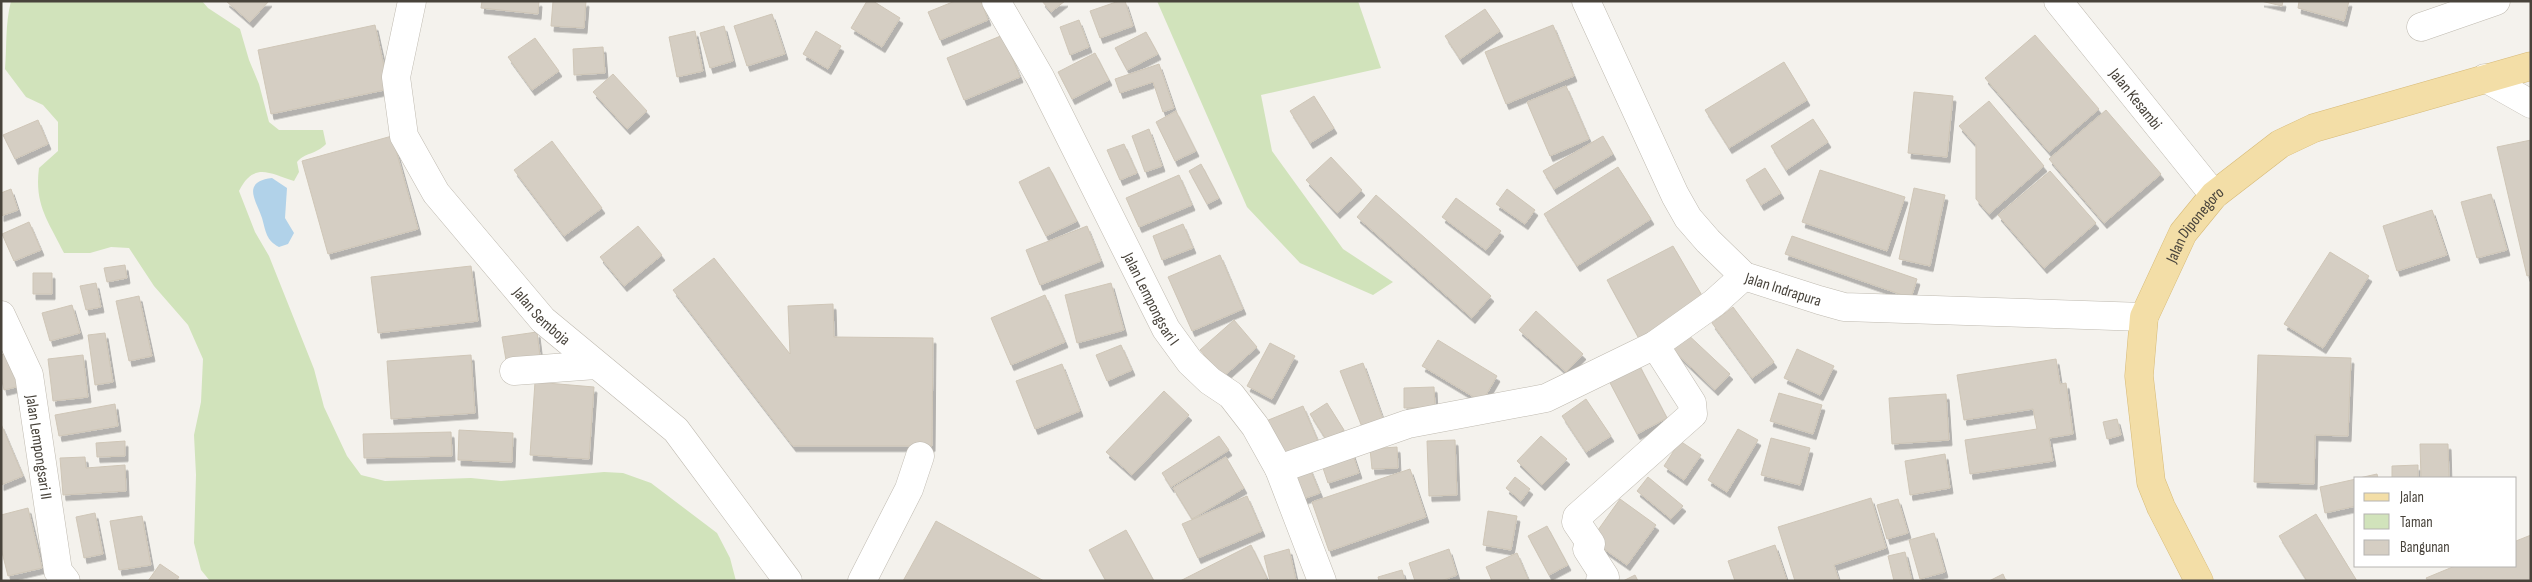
<svg xmlns="http://www.w3.org/2000/svg" width="2532" height="582" viewBox="0 0 2532 582" font-family="'Sofia Sans Condensed',sans-serif">
<style>
.green{fill:#d1e3bb}
.water{fill:#b1d2e9}
.building{fill:#d5cec3;stroke:#cfc6b7;filter:url(#shadow)}
.lines{fill:none;stroke-linecap:round;stroke-linejoin:round}
.minor-casing{stroke:#bfbab0;stroke-width:29}
.major-casing{stroke:#d7bb78;stroke-width:29}
.minor{stroke:#fff;stroke-width:28}
.major{stroke:#f3dea7;stroke-width:28}
.labels{text-anchor:middle;stroke-width:4;stroke-linejoin:round;paint-order:stroke}
.street-label{font-size:16px;fill:#48433b;stroke:#fff}
</style>
<defs>
<filter id="shadow"><feDropShadow dx="3" dy="5.5" stdDeviation="0" flood-color="#0004"/></filter>
</defs>
<rect width="100%" height="100%" fill="#f4f2ed"/>
<path class="green" d="M11 1H202L208 8 240 29 249 60 259 84 269 122 279 130H323L326 144C315 155 306 152 297 162L299 172 294 181C270 174 254 161 239 191L255 232 269 256 314 369 324 407 347 456 361 475 385 481 471 478 501 481 604 472 623 473 651 483 717 533 730 558 736 581H210L201 570 194 543 196 475 194 435 201 402 203 359 188 325 154 286 129 248 111 247 90 253H64C49 222 34 205 39 168L58 151V122L43 105 26 97 5 69C7 45 5 25 11 1Z
M1157 1H1358L1381 68 1261 95 1272 151 1343 249 1393 282 1373 295 1300 263 1247 207Z"/>
<path class="water" d="M272 178 287 188 285 218 294 233 288 244 279 247C266 240 266 232 262 218 256 200 241 182 272 178Z"/>
<path class="building" d="M226 1H269L250 22Z
M482 1H539L538 14 481 8Z
M553 1H586L584 28 551 26Z
M867 1H873L900 18 882 47 851 28Z
M955 1H981L988 20 940 40 928 12Z
M1042 1H1065L1051 12Z
M1119 1H1125L1133 26 1100 38 1090 11Z
M2261 1H2283L2282 6Z
M2299 1H2349L2344 21 2298 8Z
M1485 9 1500 31 1460 59 1445 36Z
M772 14 785 54 747 66 734 26Z
M1079 20 1089 47 1070 55 1060 27Z
M375 25 389 89 271 114 258 50Z
M1553 25 1574 76 1506 104 1485 52Z
M724 26 733 61 710 68 700 33Z
M695 31 703 71 677 77 669 37Z
M816 31 841 46 828 69 803 54Z
M1146 32 1158 54 1127 70 1115 48Z
M1003 35 1020 77 964 100 947 58Z
M2035 35 2099 109 2049 152 1985 78Z
M535 38 559 71 532 90 508 57Z
M603 47 605 73 574 75 573 49Z
M1095 53 1109 80 1072 99 1058 72Z
M1784 62 1807 100 1729 148 1705 110Z
M1159 64 1174 108 1163 112 1153 82 1120 93 1115 79Z
M613 74 647 111 627 129 593 92Z
M1566 86 1589 139 1550 156 1527 102Z
M1914 92 1953 96 1947 157 1908 153Z
M1314 96 1334 128 1310 143 1290 111Z
M1989 101 2044 166 1989 214 1976 199V145L1959 126Z
M2106 110 2161 174 2104 223 2049 159Z
M1176 111 1196 151 1175 161 1156 122Z
M1813 119 1828 142 1786 170 1771 146Z
M38 120 48 144 15 159 3 135Z
M1149 129 1162 166 1145 172 1132 136Z
M392 136 418 229 328 254 302 161Z
M1603 136 1613 154 1554 189 1543 171Z
M2531 140V275L2527 276 2497 147Z
M552 141 602 208 564 236 514 170Z
M1124 144 1137 173 1120 180 1107 150Z
M1331 157 1362 190 1337 213 1306 180Z
M1201 164 1219 198 1207 204 1189 171Z
M1049 167 1077 221 1046 236 1019 182Z
M1618 167 1651 219 1577 266 1544 214Z
M1765 168 1781 193 1761 205 1746 180Z
M1820 170 1905 197 1887 251 1802 222Z
M2050 171 2096 223 2044 268 1998 215Z
M1179 175 1192 205 1139 227 1126 198Z
M1914 188 1945 195 1930 266 1899 259Z
M11 189 18 210 1 216V193Z
M1507 189 1535 210 1525 224 1496 204Z
M2491 194 2507 250 2477 258 2461 202Z
M1376 195 1491 296 1472 318 1357 217Z
M1456 198 1501 231 1486 250 1442 217Z
M2432 210 2447 255 2397 271 2383 226Z
M29 222 41 250 14 261 2 234Z
M1183 224 1193 248 1162 260 1153 236Z
M638 226 662 255 624 286 600 257Z
M1087 226 1101 261 1040 285 1026 250Z
M1792 236 1917 279 1911 298 1785 254Z
M1673 246 1704 299 1642 344 1607 280Z
M2330 252 2369 276 2323 348 2284 324Z
M1220 255 1243 309 1192 331 1168 277Z
M714 258 790 354 788 306 833 304 834 337 933 338 932 446H793L673 290Z
M125 265 127 278 107 282 104 268Z
M471 266 478 321 378 333 371 277Z
M33 273H52V294H33Z
M96 283 101 307 86 310 80 286Z
M1111 283 1124 330 1077 343 1065 295Z
M1045 295 1065 342 1011 365 991 318Z
M139 296 152 356 129 361 116 301Z
M72 305 80 333 50 341 42 313Z
M1733 307 1774 362 1752 378 1712 323Z
M1536 311 1583 354 1566 372 1519 330Z
M1234 320 1257 347 1223 377 1200 350Z
M1683 330 1730 374 1715 390 1668 345Z
M537 332 540 356 506 360 502 337Z
M105 333 113 382 95 385 88 335Z
M1438 340 1497 376 1482 402 1422 366Z
M1270 343 1295 356 1272 399 1247 386Z
M1121 345 1132 370 1107 381 1096 355Z
M1797 349 1834 366 1820 395 1784 378Z
M12 352 20 386 4 390 1 376V355Z
M83 355 88 397 53 401 48 359Z
M471 355 475 413 391 419 387 361Z
M2258 355 2351 358 2348 436 2315 435 2314 484 2254 482Z
M2056 359 2060 384 2066 383 2073 434 2049 438 2053 461 1970 474 1965 440 2037 429 2033 409 1964 420 1957 375Z
M1637 361 1667 418 1637 434 1607 377Z
M1363 363 1383 419 1362 427 1340 371Z
M1062 364 1080 411 1035 429 1016 381Z
M535 382 594 387 589 459 530 455Z
M1434 387 1435 407 1404 408V388Z
M1164 391 1189 415 1132 475 1106 452Z
M1779 393 1822 405 1813 434 1770 421Z
M1946 394 1949 440 1892 444 1889 398Z
M1586 399 1611 436 1586 452 1562 416Z
M1327 403 1344 430 1327 441 1310 414Z
M115 404 118 426 59 436 55 415Z
M1303 406 1320 446 1282 462 1266 421Z
M2117 419 2121 435 2107 439 2103 422Z
M1 424 23 476 1 485Z
M1738 429 1758 440 1727 492 1708 480Z
M459 430 513 433 512 462 458 460Z
M451 432 452 456 364 458 363 434Z
M1219 436 1229 450 1171 487 1162 473Z
M1541 436 1567 459 1542 485 1517 461Z
M1771 438 1810 448 1800 485 1761 475Z
M1455 440 1457 495 1429 496 1427 441Z
M125 441V456L97 457 96 443Z
M1680 441 1701 455 1684 480 1664 466Z
M2420 444H2448L2449 478H2421Z
M1397 447 1398 468 1372 469 1370 449Z
M1351 449 1359 473 1328 483 1320 459Z
M1945 454 1950 488 1910 495 1905 461Z
M85 457 86 468 125 465 126 491 63 495 60 458Z
M1226 457 1244 488 1192 519 1173 488Z
M1308 464 1320 493 1300 500 1289 471Z
M2418 465V478H2392V466Z
M1410 469 1426 517 1329 551 1312 502Z
M2377 474 2378 478H2359Z
M1515 477 1530 489 1521 501 1506 488Z
M1648 477 1683 506 1671 519 1637 491Z
M2356 479V506L2325 513 2320 487Z
M1247 496 1262 531 1198 558 1182 524Z
M1871 498 1886 548 1834 565 1839 581H1795L1778 527Z
M1620 499 1656 525 1627 565 1591 540Z
M1898 499 1908 533 1887 539 1877 505Z
M28 508 42 568 8 576 1 548V515Z
M1488 511 1517 516 1511 550 1483 545Z
M95 513 103 554 84 558 76 517Z
M2316 514 2357 581H2307L2279 536Z
M142 516 151 565 119 570 110 521Z
M936 521 1044 581H903Z
M1547 526 1568 565 1549 575 1528 536Z
M1126 530 1154 581H1106L1089 550Z
M1934 533 1945 572 1920 579 1909 540Z
M2531 535V581H2428L2426 578 2455 566H2516V541Z
M1251 545 1267 578 1261 581H1180Z
M1775 545 1787 581H1735L1728 561Z
M1289 549 1296 580 1270 581 1264 556Z
M1449 549 1457 575 1441 581H1415L1409 563Z
M1905 552 1912 581H1894L1888 556Z
M1517 553 1529 581H1492L1486 567Z
M160 564 179 577 176 581H148Z
M1402 570 1405 581H1379L1378 577Z
M2003 574 2006 581H1989Z
M1635 575 1638 581H1623Z"/>
<g class="lines">
<g class="minor-casing">
<g id="minor">
<path id="s1" d="M412 1 396 77 404 136 436 193 543 320 676 430 788 581"/>
<path id="s2" d="M996 1 1040 77 1166 329 1190 362 1210 381 1231 395 1255 426 1279 469 1322 581"/>
<path id="s3" d="M1586 1 1675 195 1688 218 1708 241 1744 276 1819 300 1844 307 2144 317"/>
<path id="s4" d="M2058 1 2214 195"/>
<path d="M2421 27 2496 1"/>
<path d="M2485 78 2531 104"/>
<path id="s5" d="M1 315 29 375 58 571 66 581"/>
<path d="M514 371 596 365"/>
<path d="M1279 469 1408 424 1546 398 1655 345 1714 303 1744 276"/>
<path d="M862 581 909 489 920 456"/>
<path d="M1600 581 1605 577 1587 549 1591 544 1576 522 1577 517 1693 414 1692 403 1655 345"/>
</g>
</g>
<g class="major-casing">
<g id="major">
<path id="s6" d="M2199 581 2161 507 2151 482 2139 376 2144 317 2183 233 2214 195 2280 144 2314 128 2531 66"/>
</g>
</g>
<use href="#minor" class="minor"/>
<use href="#major" class="major"/>
</g>
<g class="labels">
<g class="street-label">
<text dy="6" stroke="none"><textPath href="#s4" startOffset="125">Jalan Kesambi</textPath></text>
<text dy="6" stroke="none"><textPath href="#s6" startOffset="382">Jalan Diponegoro</textPath></text>
<text dy="6" stroke="none"><textPath href="#s3" startOffset="362">Jalan Indrapura</textPath></text>
<text dy="6" stroke="none"><textPath href="#s2" startOffset="336">Jalan Lempongsari I</textPath></text>
<text dy="6" stroke="none"><textPath href="#s1" startOffset="365">Jalan Semboja</textPath></text>
<text dy="6" stroke="none"><textPath href="#s5" startOffset="139">Jalan Lempongsari II</textPath></text>
</g>
</g>
<rect width="2532" height="582" fill="none" stroke="#48433b" stroke-width="5"/>
<rect x="2354" y="477" width="162" height="90" fill="#ffffff" stroke="#b6b4b1"/>
<rect x="2364" y="493" width="25" height="8" fill="#f3dea7" stroke="#b6b4b1"/>
<text x="2400" y="502" font-size="15" fill="#48433b">Jalan</text>
<rect x="2364" y="514" width="25" height="15" fill="#d1e3bb" stroke="#b6b4b1"/>
<text x="2400" y="527" font-size="15" fill="#48433b">Taman</text>
<rect x="2364" y="540" width="25" height="15" fill="#d5cec3" stroke="#b6b4b1"/>
<text x="2400" y="552" font-size="15" fill="#48433b">Bangunan</text>
</svg>
